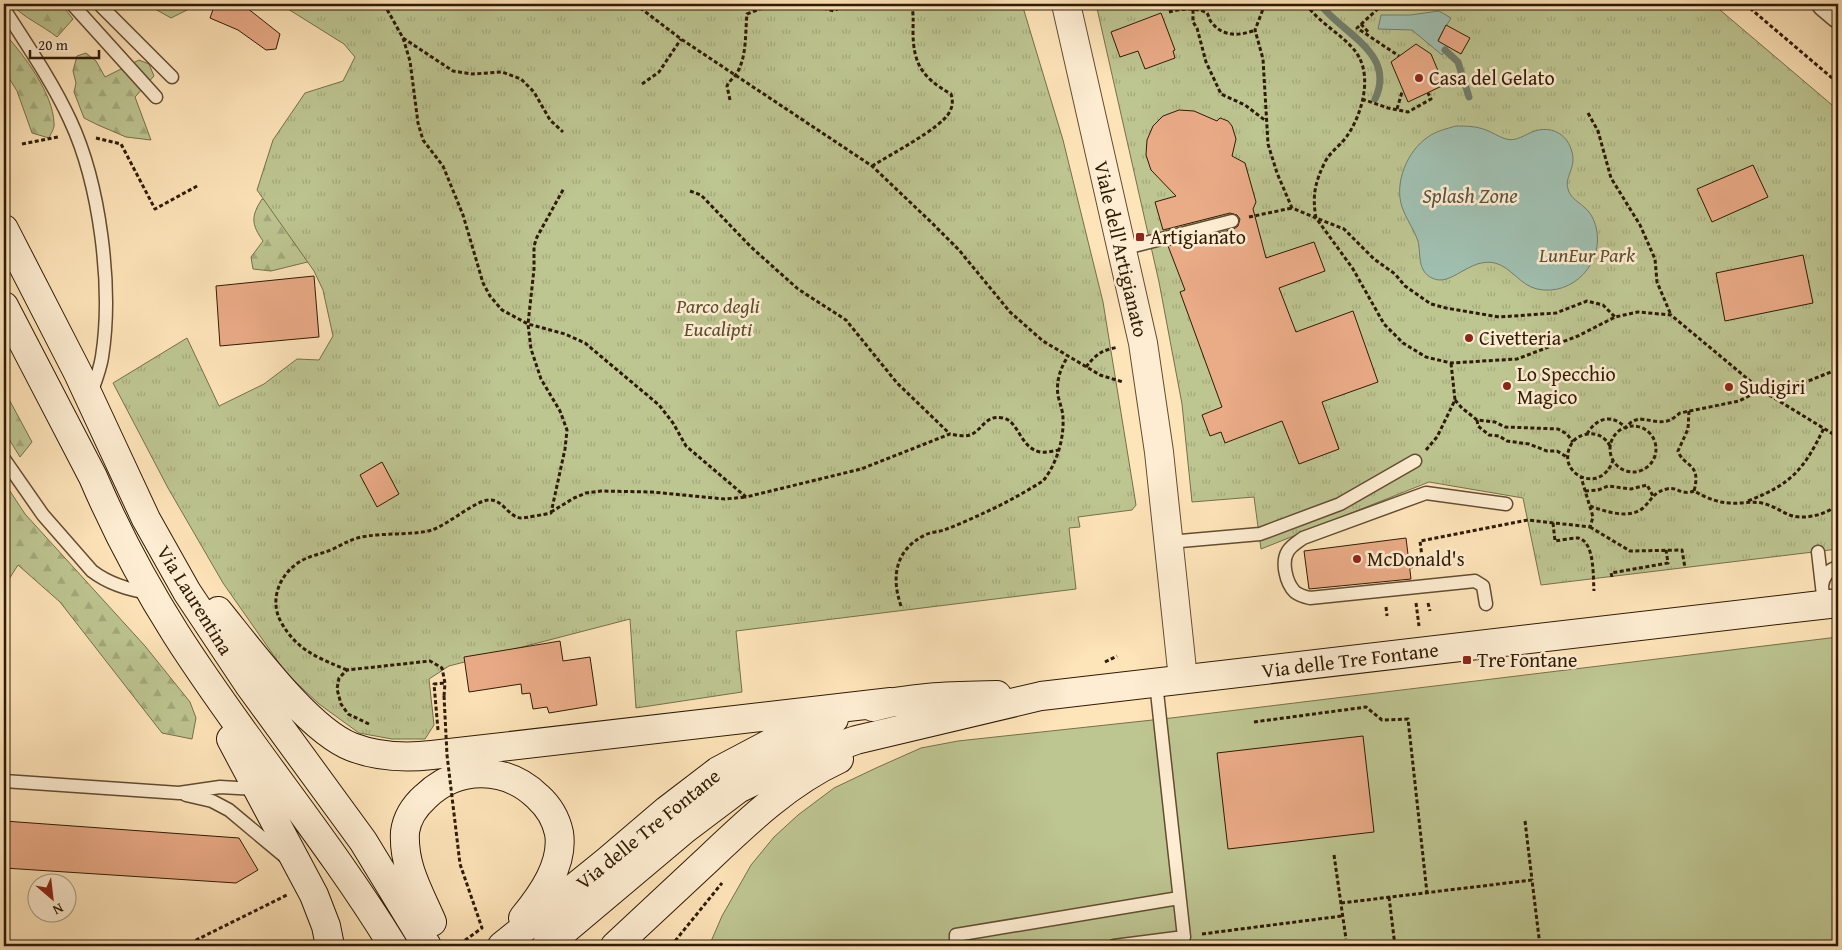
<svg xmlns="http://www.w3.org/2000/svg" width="1842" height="950" viewBox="0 0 1842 950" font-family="'Gentium Book Plus',serif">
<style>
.green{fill:#bdc591;stroke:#76704a}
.forest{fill:url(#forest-firs);stroke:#76704a}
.park{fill:url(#park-tufts);stroke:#76704a}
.water{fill:#a0bfb0;stroke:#737d6b}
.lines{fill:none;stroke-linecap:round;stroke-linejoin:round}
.stream{stroke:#737d6b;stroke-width:7}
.building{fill:#eaab87;stroke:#2f1b04}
.service-casing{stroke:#634d31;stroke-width:15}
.minor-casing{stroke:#634d31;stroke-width:28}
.tertiary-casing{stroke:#634d31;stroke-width:30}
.secondary-casing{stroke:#2f1b04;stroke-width:30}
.path{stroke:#2f1b04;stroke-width:3;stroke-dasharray:4 2.5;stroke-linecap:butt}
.service{stroke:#feedd2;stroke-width:12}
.minor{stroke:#feedd2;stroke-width:25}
.tertiary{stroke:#feedd2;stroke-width:28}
.secondary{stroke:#feedd2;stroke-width:28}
.path-bridge{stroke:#2f1b04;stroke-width:3;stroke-dasharray:4 2.5;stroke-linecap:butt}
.poi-dot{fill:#8f2418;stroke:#feedd2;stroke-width:2}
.labels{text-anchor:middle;stroke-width:5;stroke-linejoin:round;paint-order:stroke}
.poi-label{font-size:20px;fill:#2f1b04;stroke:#feedd2;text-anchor:start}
.street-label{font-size:20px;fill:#2f1b04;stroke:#feedd2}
.park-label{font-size:20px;font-style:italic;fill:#5a4e2e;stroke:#feedd2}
.water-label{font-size:21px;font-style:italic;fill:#575440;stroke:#feedd2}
</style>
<defs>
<pattern id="forest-firs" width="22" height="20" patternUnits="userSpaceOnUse" patternTransform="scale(1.25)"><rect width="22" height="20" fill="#bdc591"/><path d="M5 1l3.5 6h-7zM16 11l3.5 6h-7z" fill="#a3a97b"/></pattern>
<pattern id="park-tufts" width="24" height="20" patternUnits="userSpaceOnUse" patternTransform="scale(1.25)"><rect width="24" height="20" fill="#bdc591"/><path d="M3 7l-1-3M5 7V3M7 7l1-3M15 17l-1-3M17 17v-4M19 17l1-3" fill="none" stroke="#a3a97b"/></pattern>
</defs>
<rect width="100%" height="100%" fill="#fee4b9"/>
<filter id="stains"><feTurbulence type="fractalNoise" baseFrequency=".004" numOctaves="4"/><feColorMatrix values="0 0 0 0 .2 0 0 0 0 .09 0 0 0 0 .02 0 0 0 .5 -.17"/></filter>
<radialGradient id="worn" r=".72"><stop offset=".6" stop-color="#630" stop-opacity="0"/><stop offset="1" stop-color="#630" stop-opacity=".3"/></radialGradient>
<path class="green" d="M1838 637V946H709L722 916 751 865 774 837 798 815 834 788 876 768 921 748 958 741 1171 718Z"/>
<path class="forest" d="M11 4H61L73 19 57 37C42 25 24 18 11 4Z
M146 4H189L187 10 171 18Z
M4 33C24 55 53 93 54 123 55 128 51 133 49 138L32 133 17 91 4 70Z
M86 53 96 61 105 77 139 60 149 64 154 76 135 97 151 140 126 137 98 125 84 118 74 92 76 83 73 71 77 56Z
M262 199 277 202 340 254 271 271 253 269 251 257 263 241C251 224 251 216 262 199Z
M4 390 32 442 20 457 4 431Z
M4 482 25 514 145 646 190 702 196 718 192 739 162 733 60 602 18 565 4 587Z"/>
<path class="park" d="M280 4H1022L1063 140 1103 302 1136 505 1132 510 1078 517 1080 527 1069 528 1076 589 736 631 742 692 636 708 630 619 449 666 429 679 434 725 425 739H392L359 733 319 704 286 673 223 583 168 488 113 383 187 338 219 406 264 384 297 359 319 360 333 336 323 290 314 271 257 190 273 140 305 93 343 81 355 57 344 44Z
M1096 4H1713L1838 110V549L1541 585 1523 498 1429 482 1261 549 1254 497 1192 502 1182 404 1159 282Z"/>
<path class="water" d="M1439 11 1451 18 1438 40 1448 46 1442 55 1412 30 1378 29 1381 15H1410Z
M1456 126C1466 126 1476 126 1486 130 1492 132 1499 137 1506 139 1517 142 1525 134 1535 131 1550 126 1566 133 1571 149 1578 167 1564 176 1568 189 1570 198 1579 202 1585 208 1591 213 1594 220 1596 227 1605 262 1573 297 1537 289 1520 285 1511 267 1495 263 1469 257 1451 288 1432 278 1417 271 1421 254 1418 241 1414 229 1406 219 1402 207 1394 183 1407 151 1428 137 1436 131 1446 129 1456 126Z"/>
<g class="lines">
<path class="stream" d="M1320 4C1341 33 1397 53 1375 99
M1445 50 1458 62 1469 97"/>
</g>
<path class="building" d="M215 4H242L280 34 276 49 266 50 238 30 210 18Z
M1161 13 1175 50 1173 51 1175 58 1145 69 1138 51 1120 57 1111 32Z
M1446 25 1470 38 1461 54 1438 41Z
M1416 44 1431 54 1444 85 1408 102 1391 62Z
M1179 110 1194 111 1217 121 1220 118 1228 121 1232 126 1236 139 1232 156 1245 163 1256 202 1253 209 1266 258 1314 242 1325 271 1279 288 1296 332 1353 311 1378 382 1322 402 1339 449 1299 464 1282 421 1225 443 1221 432 1210 436 1202 415 1222 407 1180 292 1185 290 1168 246 1234 229 1238 226 1240 219 1237 215 1230 213 1163 230 1155 202 1176 196 1151 170 1146 155 1147 140 1153 126 1163 116Z
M1753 165 1768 197 1712 222 1697 189Z
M1803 255 1813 303 1725 321 1716 273Z
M314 276 319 337 220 346 216 286Z
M382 462 399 494 377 507 360 475Z
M1406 538 1411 579 1309 589 1304 551Z
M560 641 563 661 590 657 597 705 549 713 547 707 533 709 530 693 522 694 521 684 469 692 464 657Z
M1363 736 1374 832 1228 849 1217 753Z
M4 821 239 838 258 870 236 883 4 868Z"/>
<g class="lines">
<g class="service-casing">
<path id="service" d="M72 4 156 97
M99 4 172 77
M4 9C27 45 52 81 70 120 100 184 113 287 102 357 100 370 95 382 91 393
M1122 249 1232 221
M4 459 43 515 92 571C109 584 129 590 150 593
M1169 542 1260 534 1340 504 1415 461
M1818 552 1824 604
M1822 586C1823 576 1828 570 1838 567
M1486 604 1483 586 1475 581 1310 598C1305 597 1299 595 1295 592 1286 583 1281 562 1288 551 1292 545 1298 542 1303 538L1426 493 1506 504
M4 781 179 793 220 787 258 789
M186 795 212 801 229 810 284 856
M956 946V935L1179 898
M1114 946 1184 937 1156 683"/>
</g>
<g class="minor-casing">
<path id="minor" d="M1825 4 1838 15"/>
</g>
<g class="tertiary-casing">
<path id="tertiary" d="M1066 4 1143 343 1159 452 1183 679"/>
</g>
<g class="secondary-casing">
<path id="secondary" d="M4 229 78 373 146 519 187 592 249 685 363 841 427 946
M4 306 93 477C116 531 145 585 176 634 244 741 327 838 393 946
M218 611C249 649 308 730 352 747 378 757 405 758 432 755L891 702
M873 707C913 696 956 696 997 695
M231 739 314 895 326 926 330 946
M432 922C419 892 403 866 405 832 407 817 415 806 425 797 458 765 506 766 538 797 548 806 556 819 559 833 564 864 542 895 523 918
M502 946 606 862 667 810 718 771 771 743 834 719
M546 946 685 829 738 789 789 764 856 740 1041 696 1838 603
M615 946C644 919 674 891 704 863 745 824 787 783 839 759"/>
</g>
<path class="path" d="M384 4 403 38 410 61 418 123 423 140 443 166 463 215 483 283 490 296 502 310 528 324 565 334 585 343 659 405 673 423 686 446 746 497 861 469 950 434C956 435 964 437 970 435 982 431 985 414 1003 418 1019 421 1020 448 1040 452 1046 453 1053 451 1059 450
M635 4 681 39 872 166 932 223 959 250 1010 312 1043 341 1100 375 1123 382
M1167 4 1171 11
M1196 4 1193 9V22L1197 28 1206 62 1221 94 1245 105 1266 121
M1265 4 1255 30 1263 59 1268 144 1277 173 1292 208 1316 218 1353 269 1384 324 1403 343 1426 357 1451 363 1517 359 1578 336 1615 317 1638 312 1671 315 1761 390 1811 380 1838 369
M1306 4C1320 25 1351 39 1360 59 1371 82 1361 116 1347 136 1341 145 1330 152 1325 162 1315 182 1312 196 1316 218L1344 229 1374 259 1395 274 1405 286 1431 304 1446 308 1499 317 1556 313 1587 301 1603 305 1615 317
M1383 4 1357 28 1399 56
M1745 4 1838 83
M778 5 816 6 834 11 845 4
M1169 12C1180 9 1196 7 1207 13 1209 16 1209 20 1212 23 1223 37 1240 36 1255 30
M1361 24 1369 33
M403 38 453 71 472 74 502 72 521 79 534 92 550 120 563 132
M642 84 659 72 681 39
M1362 99 1388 108 1408 112 1431 99 1428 93
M730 100 727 86C729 81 734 78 737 73 747 56 745 34 747 14L765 7 778 5V4
M1397 109 1402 92
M1588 113 1598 131 1611 178 1640 225 1655 259 1657 282 1671 315
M96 138 121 144 155 209 199 185
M22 144 58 137
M872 166C888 156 941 128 949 113 953 106 953 101 951 94 923 78 913 65 913 31 913 21 914 13 911 4
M690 191 701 195 751 247 798 289 846 320 897 383 950 434
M1249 217 1292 208
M1086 367C1097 353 1101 351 1118 347
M1455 400 1462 408 1477 420 1495 422 1505 427 1558 429 1567 434 1573 442
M1689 411 1688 429 1678 451C1683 467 1702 462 1694 491
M1477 420 1478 426 1489 435 1499 436 1507 441 1529 444 1547 451H1557L1567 457
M1610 449a23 23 0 1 1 46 0a23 23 0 1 1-46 0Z
M1587 434C1596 418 1612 413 1626 428 1637 411 1652 425 1667 421 1672 420 1676 416 1680 413L1739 401 1761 390 1838 437
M1610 446C1605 437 1598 433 1588 434 1581 435 1575 438 1572 443 1553 473 1601 497 1613 460
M1426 450 1437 437 1455 400 1451 363
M1585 491 1598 490 1608 486 1631 489 1647 485 1653 496
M1748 501C1792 484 1804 469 1824 428
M1590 506C1604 511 1629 520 1643 508 1652 500 1653 492 1667 489 1677 486 1681 496 1694 491 1705 497 1717 503 1731 503 1741 504 1751 501 1762 503 1771 505 1779 510 1787 514 1802 521 1827 515 1838 504
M551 512 574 498 586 493 601 491 652 492 725 499 746 497
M1553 523 1555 541C1562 540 1571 538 1578 538 1595 541 1593 578 1594 591
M1590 527 1630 551 1682 550 1685 568
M1410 567 1423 565 1420 541 1528 520 1590 527 1593 517 1581 477
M1612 577 1611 573 1668 563 1666 550
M1416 603 1419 626
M1428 603 1430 611
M901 606C891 577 895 550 925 535 931 532 938 532 944 530 958 525 973 518 986 512 1006 503 1025 492 1043 481 1056 465 1064 440 1063 419 1063 411 1060 404 1058 396 1056 381 1060 369 1068 356
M1386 607 1387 616
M1105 662 1117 656
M347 670C319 658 297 651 281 622 269 600 279 574 301 561 311 555 322 554 333 549 345 543 355 537 368 536 387 533 415 535 432 530 449 524 476 500 489 500 503 499 508 517 521 518 525 518 546 514 551 513L565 449 567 430 560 411 541 379 531 349 528 324 534 269V246L537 237 564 188
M1254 722 1366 707 1382 720 1408 719 1427 893
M369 724 348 714 341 704 337 689 339 678 347 670 430 661 442 668 445 683 444 696
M438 730 434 684 445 683
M1525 821 1532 880
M1334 855 1346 939
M1389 897 1395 946
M1341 903 1532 880 1540 946
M1202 934 1342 916
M184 946 287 895
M671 946 722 883
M1738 946 1750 945 1751 946"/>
<use href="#service" class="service"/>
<use href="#minor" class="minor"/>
<use href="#tertiary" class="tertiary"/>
<use href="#secondary" class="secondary"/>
<path class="path-bridge" d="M444 696 447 755 460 864 482 928 457 946"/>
</g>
<g class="poi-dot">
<circle cx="1419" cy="78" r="5"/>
<rect x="1135" y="232" width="10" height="10" rx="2.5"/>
<circle cx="1469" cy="338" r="5"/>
<circle cx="1507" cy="386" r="5"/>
<circle cx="1729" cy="387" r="5"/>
<circle cx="1357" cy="559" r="5"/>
<rect x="1462" y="655" width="10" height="10" rx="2.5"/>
</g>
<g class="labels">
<g class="poi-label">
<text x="1429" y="85">Casa del Gelato</text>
<text x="1150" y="244">Artigianato</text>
<text x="1479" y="345">Civetteria</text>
<text x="1517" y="381">Lo Specchio<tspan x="1517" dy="23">Magico</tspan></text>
<text x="1739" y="394">Sudigiri</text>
<text x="1367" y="566">McDonald's</text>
<text x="1477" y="667">Tre Fontane</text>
</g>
<g class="street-label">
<text transform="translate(1121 249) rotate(77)" y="7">Viale dell'Artigianato</text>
<text transform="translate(195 600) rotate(58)" y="7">Via Laurentina</text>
<text transform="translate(1350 660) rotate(-7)" y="7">Via delle Tre Fontane</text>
<text transform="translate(648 829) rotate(-39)" y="7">Via delle Tre Fontane</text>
</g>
<g class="park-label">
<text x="1587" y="262">LunEur Park</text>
<text x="718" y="313">Parco degli<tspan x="718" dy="23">Eucalipti</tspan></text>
</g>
<g class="water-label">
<text x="1470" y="203">Splash Zone</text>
</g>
</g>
<rect width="1842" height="950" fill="none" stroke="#fee4b9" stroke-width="20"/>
<rect x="5" y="5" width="1832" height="940" fill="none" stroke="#2f1b04" stroke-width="2.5"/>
<rect x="10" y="10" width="1822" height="930" fill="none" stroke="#2f1b04"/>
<g transform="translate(52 898) rotate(152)"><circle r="24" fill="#feedd2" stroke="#ab9980"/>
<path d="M0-4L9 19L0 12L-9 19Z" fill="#8f2418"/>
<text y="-8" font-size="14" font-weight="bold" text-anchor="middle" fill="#2f1b04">N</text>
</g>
<path d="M30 50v8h69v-8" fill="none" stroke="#2f1b04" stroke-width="2.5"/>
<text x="38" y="50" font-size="15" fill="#2f1b04" stroke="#feedd2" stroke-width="4" paint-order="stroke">20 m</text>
<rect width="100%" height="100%" filter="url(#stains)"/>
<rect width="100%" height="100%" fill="url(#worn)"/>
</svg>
